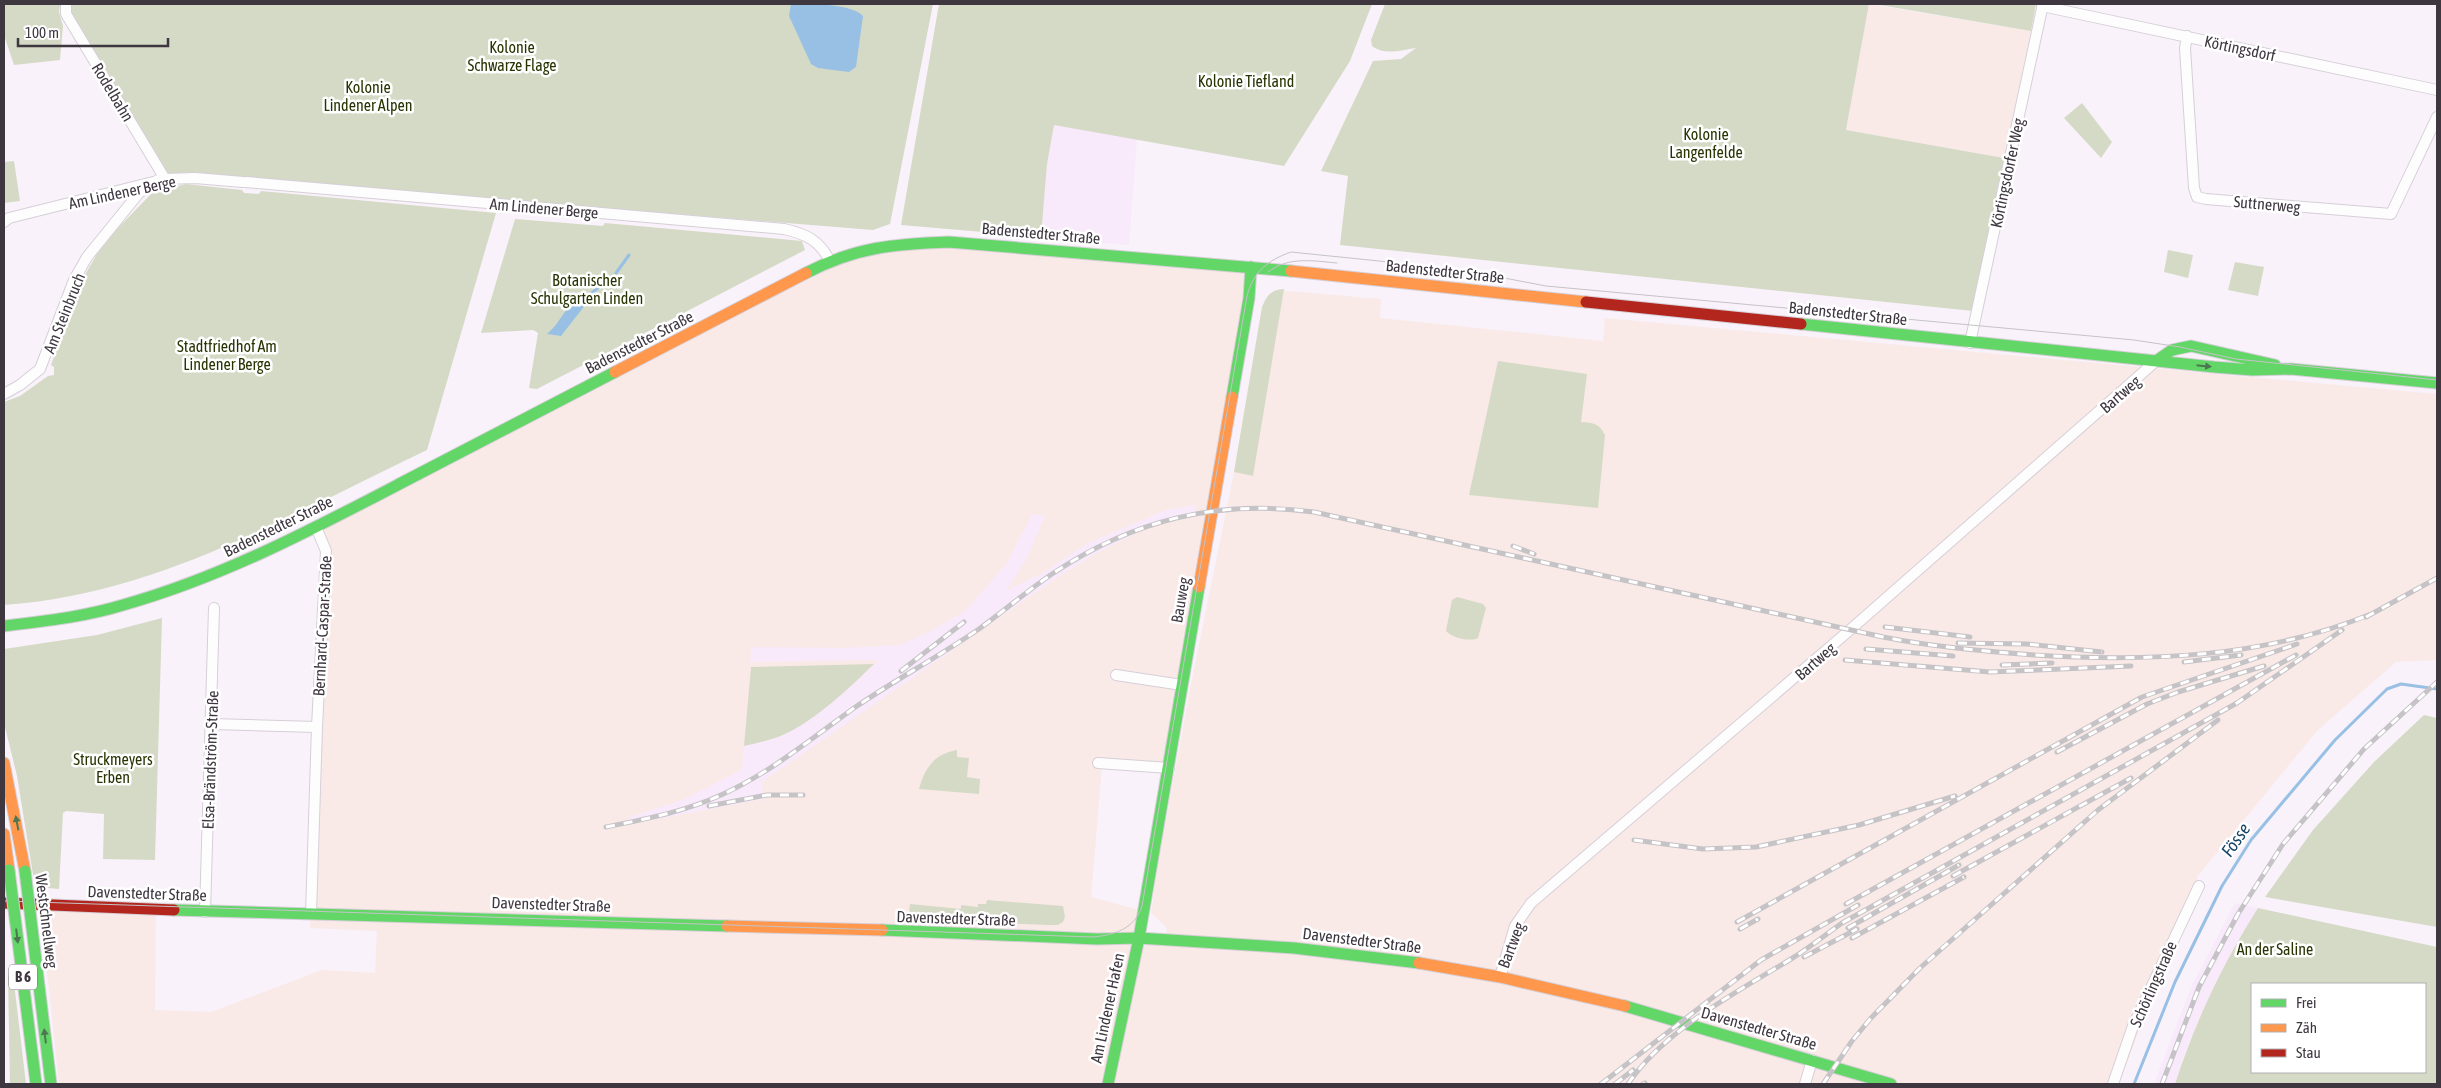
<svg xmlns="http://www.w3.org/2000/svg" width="2441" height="1088" viewBox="0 0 2441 1088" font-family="'Asap Condensed',sans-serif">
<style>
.commercial{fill:#faeae7}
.built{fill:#f8e9fb}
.green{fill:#d5dac6;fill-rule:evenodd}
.water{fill:#98c0e5}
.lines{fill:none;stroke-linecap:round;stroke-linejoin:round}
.stream{stroke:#98c0e5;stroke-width:3}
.street-casing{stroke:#d6cfd7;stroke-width:12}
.fast-casing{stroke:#d6cfd7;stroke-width:13}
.slow-casing{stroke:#d6cfd7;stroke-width:13}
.jam-casing{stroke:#d6cfd7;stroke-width:13}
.street{stroke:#fefdfe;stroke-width:10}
.fast{stroke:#63d668;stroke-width:11}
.slow{stroke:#ff974d;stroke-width:11}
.jam{stroke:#b3261e;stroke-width:11}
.tram{stroke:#c5c3c6;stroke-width:1}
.rail-casing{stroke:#c5c3c6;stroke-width:5}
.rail{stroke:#fff;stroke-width:3;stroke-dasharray:9;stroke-linecap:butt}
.fast-bridge-casing{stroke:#d2ced3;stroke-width:13;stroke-linecap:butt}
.fast-bridge{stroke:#63d668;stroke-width:11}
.oneway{fill:#4d7750}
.labels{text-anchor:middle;stroke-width:5;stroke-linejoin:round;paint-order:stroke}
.shield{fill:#fff;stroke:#787379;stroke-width:1}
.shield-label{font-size:15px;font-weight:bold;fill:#3e3740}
.park-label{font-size:16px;fill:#273300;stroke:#fff}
.street-label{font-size:16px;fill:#3e3740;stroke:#fff}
.water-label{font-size:18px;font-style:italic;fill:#184466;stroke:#fff}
</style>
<rect width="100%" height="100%" fill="#f9f2fa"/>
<path class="commercial" d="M1869 4 2031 31 2004 158 1846 130Z
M895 244 1251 267 1167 770 1102 765 1091 897 1143 911 1139 938 1165 939 1167 928 1151 913 1159 858 1189 694 1234 472 1259 324 1268 295 1276 290 1381 299 1380 318 1603 341 1605 318 2437 394V660L2396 662 2317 731 2197 877 2200 892 2158 981 2119 1084H59L40 907 156 910 155 1010 211 1012 322 970 375 973 377 931 310 928 326 551 316 527 830 261Z"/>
<path class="built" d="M1054 124 1137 139 1129 245 1041 237 1047 164Z
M1196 505 1194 517 1170 521 1138 532 1093 555 1055 579 762 782 763 799 632 824 630 817 682 800 741 770 744 746 778 737 850 687 879 660 750 662 751 647 843 648 900 645 927 633 965 611 1007 563 1032 514 1045 516 1027 558 1007 590 1041 574 1088 543 1166 510Z
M2235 903 2258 908 2211 993 2185 1052 2175 1084H2154L2191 987Z"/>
<path class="green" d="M4 4H60L59 12 63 26 60 60 14 65 4 35Z
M69 4H933L890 224 873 230 240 179 167 176 68 13Z
M939 4H1372L1350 61 1284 166 1054 125 1047 164 1041 237 901 225Z
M1385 4H1869L1846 130 2004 158 1973 311 1340 245 1348 176 1321 171 1373 61 1401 59 1416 48C1401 50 1386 56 1372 46L1371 40Z
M1874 4H2036L2031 31Z
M2082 103 2112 142 2101 158 2064 118Z
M14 161 20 201 4 203V162Z
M186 184 242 190 244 193 259 194 261 191 496 213 427 450C292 514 156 595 4 605V402L20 396 48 376 54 375V367L51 365 79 285 97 254 117 229 152 193Z
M515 219 603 226 605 223 802 241 805 250 537 389 529 388 538 333 533 330 481 333Z
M2168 250 2193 255 2188 278 2164 272Z
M2235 262 2264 267 2258 296 2228 290Z
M1284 289 1253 476 1234 472 1262 307C1267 296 1270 290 1284 289Z
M1498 361 1587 374 1581 422C1593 423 1599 423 1605 435L1598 508 1469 495Z
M1457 597 1483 604 1486 608 1478 638C1470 642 1452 638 1446 631L1452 600Z
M162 618 155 860 103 859 104 814 66 811 63 813 59 889 35 887 17 776 4 723V649L97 635Z
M874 664C848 689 812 724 778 737 767 741 755 743 744 746L751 667Z
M2424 715 2437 718V927L2265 897 2313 830 2374 762Z
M957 750V757L969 758 967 777 980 779 979 794 919 789C925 768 934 754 957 750Z
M987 900 1063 906 1065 917 1063 922 1058 925H1047L916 920 912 918 909 912 910 904 961 909V905L978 907V904H986Z
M2258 908 2437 947V1084H2175C2195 1022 2223 963 2258 908ZM2252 984H2425V1072H2252Z
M13 974 26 1084H10L8 976Z"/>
<path class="water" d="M791 4C809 4 851 3 863 16L856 67 849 72 818 68 811 64 789 16Z
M587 297 586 304 561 336 547 334 555 326 574 299Z"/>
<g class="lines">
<path class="stream" d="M616 273 629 255
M587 297 612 276
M2134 1084 2175 982 2222 886 2251 840 2335 740 2387 689 2401 684 2437 689"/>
<g class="street-casing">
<path id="street" d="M66 4V14L165 179
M2042 6 2437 90
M2187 36 2185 48 2194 188 2197 197 2206 199 2391 214 2437 117
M246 182 784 229C806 234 819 240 830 261
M4 222 9 218 165 179 195 178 243 182
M1970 343 2043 4
M4 394 20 385 40 369 74 280 87 257 139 193 158 180
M1116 675 1182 685
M212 724 317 727
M1098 763 1169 768
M205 912 214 608
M311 914 317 727 326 551 316 527
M1500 977 1515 926 1531 903 1851 629 2156 361
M1805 1084 1812 1060
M2113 1084 2133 1026 2199 886"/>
</g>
<g class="fast-casing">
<path id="fast" d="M806 273C856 247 894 244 949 242L1291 271
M1801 324 2214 367 2252 370 2291 369 2437 383
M2156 361 2172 350 2191 346 2275 365
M1232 397 1249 298 1251 267
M4 626C44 621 84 617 123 605 223 577 315 528 407 480 476 444 546 408 615 372
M174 910 727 926
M882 930 1097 939 1139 938 1294 948 1419 963
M1625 1006 1891 1084
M1108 1084 1139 938 1199 587"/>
</g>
<g class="slow-casing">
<path id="slow" d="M1291 271 1586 302
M615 372 806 273
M1199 587 1232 397
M4 763 25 871
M4 834 9 870
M727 926 882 930
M1419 963 1500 977 1625 1006"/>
</g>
<g class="jam-casing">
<path id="jam" d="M1586 302 1801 324
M4 903 174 910"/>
</g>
<use href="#street" class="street"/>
<use href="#fast" class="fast"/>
<use href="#slow" class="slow"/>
<use href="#jam" class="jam"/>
<path class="tram" d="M1268 272C1288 256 1314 261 1337 263
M4 901 1093 937C1114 935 1135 929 1142 906L1247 296C1253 272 1268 260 1291 252L1457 269 1546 286 2134 340 2180 347 2236 359 2437 380"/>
<g class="rail-casing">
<path id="rail" d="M1513 546 1534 554
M2366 617 2437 578
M1885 627 1970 637
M1958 643 2027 644 2102 652
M1866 649 1953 656
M1845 660 1990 672 2131 666
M2184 662 2241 655
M2002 665 2052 663
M901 671 964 622
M2057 752 2147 704 2178 692 2264 666
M709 806 767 795H803
M606 827C645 819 684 812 721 795 770 773 811 739 854 708 895 680 938 657 979 629 1004 611 1027 591 1052 574 1133 520 1217 499 1314 512L1883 637C1934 647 1983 651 2034 655 2148 662 2264 658 2371 614
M1634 840 1703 849 1756 847 1859 825 1955 796
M1953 876 2131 778
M1846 904 2296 655
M1737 922 2142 697 2297 644
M1848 928 1959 865
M1740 929 1758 919
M1852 938 1964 877
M1804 957 1857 929
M1601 1084 1761 960 1858 905
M1615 1084 1633 1070
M1628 1084C1664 1030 1737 992 1791 959 1809 948 1825 935 1842 923L2237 703 2342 630
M1643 1084 1645 1083
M1823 1084 1852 1041 1871 1018 1920 968 2098 810 2218 720
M2162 1084 2199 987 2238 914 2283 844 2364 749 2437 682"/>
</g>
<use href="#rail" class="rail"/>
<g class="fast-bridge-casing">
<path id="fast-bridge" d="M9 870 36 1084
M25 871 51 1084"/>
</g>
<use href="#fast-bridge" class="fast-bridge"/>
</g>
<defs><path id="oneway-solid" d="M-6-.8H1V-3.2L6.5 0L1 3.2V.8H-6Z" transform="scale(1.25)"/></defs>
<g class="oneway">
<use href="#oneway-solid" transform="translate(2204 366) rotate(6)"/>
<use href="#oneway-solid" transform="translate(17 823) rotate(-101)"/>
<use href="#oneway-solid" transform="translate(17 936) rotate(83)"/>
<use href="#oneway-solid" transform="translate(45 1036) rotate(-97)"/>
</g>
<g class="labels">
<rect class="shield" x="9" y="964.5" width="28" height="25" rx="4"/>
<g class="shield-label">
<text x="23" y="982">B 6</text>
</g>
<g class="park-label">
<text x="512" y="53">Kolonie<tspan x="512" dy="18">Schwarze Flage</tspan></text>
<text x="1246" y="87">Kolonie Tiefland</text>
<text x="368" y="93">Kolonie<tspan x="368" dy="18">Lindener Alpen</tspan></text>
<text x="1706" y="140">Kolonie<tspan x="1706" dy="18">Langenfelde</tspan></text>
<text x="587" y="286">Botanischer<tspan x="587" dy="18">Schulgarten Linden</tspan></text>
<text x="227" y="352">Stadtfriedhof Am<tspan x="227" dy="18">Lindener Berge</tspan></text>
<text x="113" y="765">Struckmeyers<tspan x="113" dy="18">Erben</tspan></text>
<text x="2275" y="955">An der Saline</text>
</g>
<g class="street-label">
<text transform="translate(2240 48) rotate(12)" y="6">Körtingsdorf</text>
<text transform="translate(113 92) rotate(59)" y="6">Rodelbahn</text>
<text transform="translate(2007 173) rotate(-78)" y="6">Körtingsdorfer Weg</text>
<text transform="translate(122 192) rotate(-12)" y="6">Am Lindener Berge</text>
<text transform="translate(2267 204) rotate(5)" y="6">Suttnerweg</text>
<text transform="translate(544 208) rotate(5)" y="6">Am Lindener Berge</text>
<text transform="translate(1041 233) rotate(5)" y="6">Badenstedter Straße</text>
<text transform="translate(1445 271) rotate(6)" y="6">Badenstedter Straße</text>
<text transform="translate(64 313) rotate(-68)" y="6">Am Steinbruch</text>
<text transform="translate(1848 313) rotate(6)" y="6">Badenstedter Straße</text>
<text transform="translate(639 342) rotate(-27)" y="6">Badenstedter Straße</text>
<text transform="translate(2120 394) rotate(-41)" y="6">Bartweg</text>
<text transform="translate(278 526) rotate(-26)" y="6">Badenstedter Straße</text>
<text transform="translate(1180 600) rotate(-80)" y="6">Bauweg</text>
<text transform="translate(322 626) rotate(-87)" y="6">Bernhard-Caspar-Straße</text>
<text transform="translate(1815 661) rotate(-41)" y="6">Bartweg</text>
<text transform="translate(210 760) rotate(-88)" y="6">Elsa-Brändström-Straße</text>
<text transform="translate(147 893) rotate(2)" y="6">Davenstedter Straße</text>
<text transform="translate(551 904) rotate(2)" y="6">Davenstedter Straße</text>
<text transform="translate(956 918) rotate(2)" y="6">Davenstedter Straße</text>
<text transform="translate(47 921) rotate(83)" y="6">Westschnellweg</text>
<text transform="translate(1362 940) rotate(7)" y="6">Davenstedter Straße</text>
<text transform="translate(1511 945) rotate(-69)" y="6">Bartweg</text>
<text transform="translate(2153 984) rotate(-66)" y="6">Schörlingstraße</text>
<text transform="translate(1107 1008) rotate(-78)" y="6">Am Lindener Hafen</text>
<text transform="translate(1759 1028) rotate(16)" y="6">Davenstedter Straße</text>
</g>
<g class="water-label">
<text transform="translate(2236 840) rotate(-55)" y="6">Fösse</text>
</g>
</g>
<rect width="2441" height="1088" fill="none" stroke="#3e3740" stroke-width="10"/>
<rect x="2251" y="983" width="175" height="90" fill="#ffffff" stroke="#b2afb3"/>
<rect x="2261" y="999" width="25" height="8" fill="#63d668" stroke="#b2afb3"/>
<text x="2296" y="1008" font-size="15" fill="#3e3740">Frei</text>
<rect x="2261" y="1024" width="25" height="8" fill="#ff974d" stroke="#b2afb3"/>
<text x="2296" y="1033" font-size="15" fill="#3e3740">Zäh</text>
<rect x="2261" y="1049" width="25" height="8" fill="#b3261e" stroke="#b2afb3"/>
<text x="2296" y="1058" font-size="15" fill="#3e3740">Stau</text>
<path d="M18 38v8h150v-8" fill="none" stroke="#3e3740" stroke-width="2.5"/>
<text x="25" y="38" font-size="15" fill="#3e3740" stroke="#ffffff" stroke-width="4" paint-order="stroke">100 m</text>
</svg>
